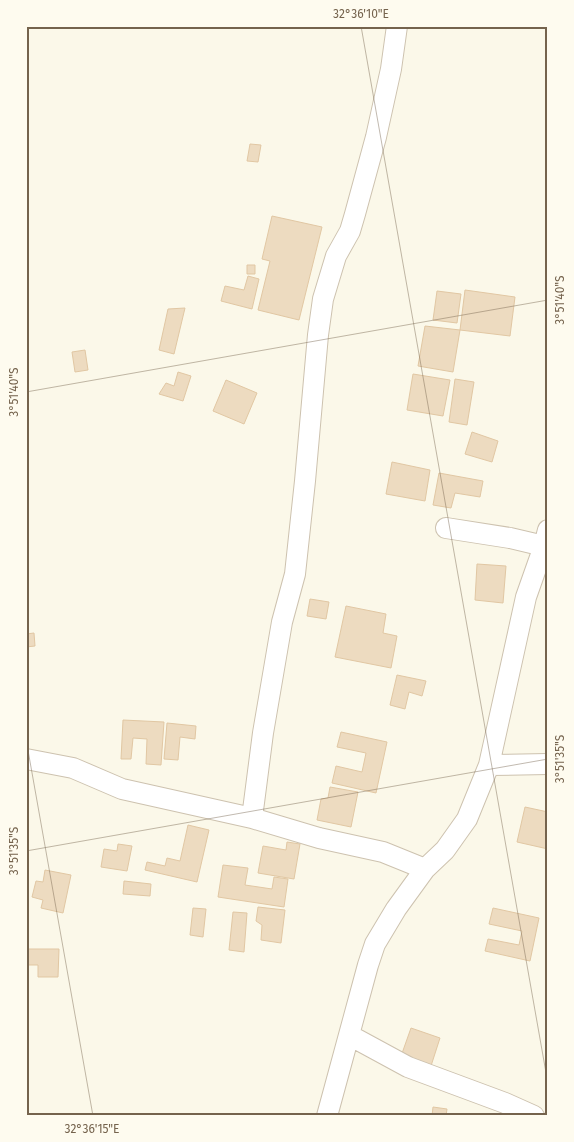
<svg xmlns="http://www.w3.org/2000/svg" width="574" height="1142" viewBox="0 0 574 1142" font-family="'Fira Sans',sans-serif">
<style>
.building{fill:#eddbc0;stroke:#e1c7a3}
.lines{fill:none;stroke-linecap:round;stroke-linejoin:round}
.minor-casing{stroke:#cdc2af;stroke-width:22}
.minor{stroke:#fff;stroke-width:20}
.ticks{fill:none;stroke:#75634d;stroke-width:1;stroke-opacity:0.45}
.neatline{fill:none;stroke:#75634d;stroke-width:2}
.ticks-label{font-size:12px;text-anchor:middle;fill:#75634d}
</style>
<rect width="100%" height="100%" fill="#fbf8e9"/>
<path class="building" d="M250 144 261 145 258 162 247 161Z
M272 216 322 227 299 320 258 310 270 261 262 259Z
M247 265H255V274H247Z
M248 276 259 279 252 309 221 301 225 286 244 290Z
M465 290 515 297 510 336 460 330Z
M437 291 461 294 457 323 433 320Z
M185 308 174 354 159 350 168 309Z
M425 326 460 330 453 372 418 366Z
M85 350 88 370 75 372 72 352Z
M178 372 191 376 183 401 159 394 166 383 174 386Z
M413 374 450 380 443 416 407 410Z
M455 379 474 382 467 425 449 422Z
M226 380 257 393 244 424 213 411Z
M472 432 498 441 492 462 465 454Z
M392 462 430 470 425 501 386 494Z
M439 473 483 481 480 497 455 493 451 508 433 505Z
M477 564 506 566 503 603 475 600Z
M310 599 329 602 326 619 307 616Z
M346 606 386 614 383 633 397 636 391 668 335 657Z
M34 633 35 646 26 647V634Z
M397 675 426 681 422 696 409 692 405 709 390 705Z
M123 720 164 722 161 765 146 764 147 739 133 738 131 759H121Z
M167 723 196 726 195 739 180 737 178 760 164 759Z
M341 732 387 742 376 793 332 783 336 766 362 772 366 753 337 747Z
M330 787 358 792 351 827 317 820 321 799 328 798Z
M525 807 548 812V849L517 842Z
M188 825 209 830 197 882 145 870 147 862 165 866 167 858 180 861Z
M287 842 300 844 294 879 258 873 263 846 286 850Z
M118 844 132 846 127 871 101 867 104 849 117 851Z
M223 865 248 868 245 885 272 889 274 877 288 879 284 907 218 897Z
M45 870 71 875 63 913 41 908 43 900 32 897 36 881 43 882Z
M124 881 151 884 150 896 123 894Z
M258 907 285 910 281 943 261 940 262 925 256 921Z
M193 908 206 909 203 937 190 935Z
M493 908 539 918 530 961 485 951 488 939 519 945 522 931 489 924Z
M233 912 247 913 244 952 229 950Z
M26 949H59L58 977H38V965H26Z
M411 1028 440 1038 430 1069 400 1059Z
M433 1107 447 1109 446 1116H432Z"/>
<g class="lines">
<g class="minor-casing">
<path id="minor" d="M446 528 510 538 544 546 548 552
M26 759 73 768 122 789 252 818 319 838 383 852 425 869
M489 765 548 764
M252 818 263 733 282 622 295 574 305 481 318 335 323 299 336 256 350 231 355 214 376 137 391 69 397 26
M349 1035 408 1067 505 1103 534 1116
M327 1116 368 965 375 944 396 909 425 869 445 850 467 819 489 765 526 597 544 546 548 530"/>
</g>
<use href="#minor" class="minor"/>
</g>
<path class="ticks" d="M361 26 548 1084M26 392 548 300M26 739 93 1116M26 851 548 759"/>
<rect width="574" height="1142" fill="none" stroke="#fefbef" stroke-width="55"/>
<rect x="28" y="28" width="518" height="1086" class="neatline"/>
<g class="ticks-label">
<text x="361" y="18">32°36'10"E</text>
<text transform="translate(560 300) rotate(-90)" y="4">3°51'40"S</text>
<text transform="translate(14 392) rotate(-90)" y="4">3°51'40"S</text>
<text transform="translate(560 759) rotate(-90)" y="4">3°51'35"S</text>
<text transform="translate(14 851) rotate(-90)" y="4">3°51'35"S</text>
<text x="92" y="1133">32°36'15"E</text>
</g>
</svg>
